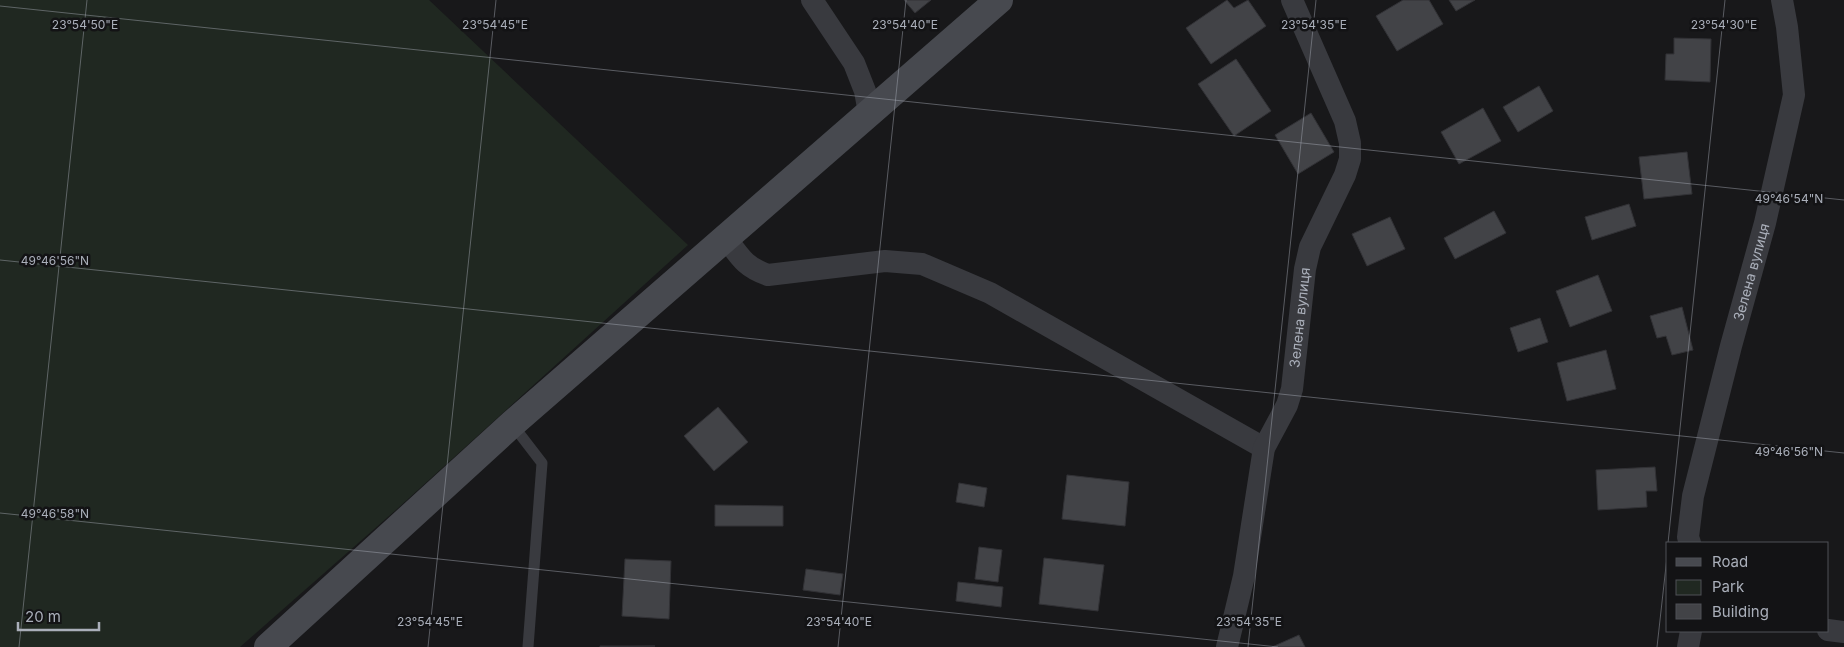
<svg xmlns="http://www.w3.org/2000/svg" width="1844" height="647" viewBox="0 0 1844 647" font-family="Inter,sans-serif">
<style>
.green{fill:#202821}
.building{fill:#424347;stroke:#323236}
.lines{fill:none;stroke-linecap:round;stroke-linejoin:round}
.lane{stroke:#393a3f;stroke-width:11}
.street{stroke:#393a3f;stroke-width:22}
.secondary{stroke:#47494f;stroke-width:28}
.ticks{fill:none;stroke:#aaafba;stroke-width:1;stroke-opacity:0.45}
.labels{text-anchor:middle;stroke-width:5;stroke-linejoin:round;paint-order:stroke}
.street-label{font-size:14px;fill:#aaafba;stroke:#131315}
.ticks-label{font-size:12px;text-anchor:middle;fill:#aaafba;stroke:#131315;stroke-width:5;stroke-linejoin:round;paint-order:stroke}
</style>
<rect width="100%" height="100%" fill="#18181a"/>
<path class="green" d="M0 0H429L688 245 397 509 240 647H0Z"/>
<path class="building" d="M904 0H931L915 13Z
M1227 0 1234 8 1248 0 1266 26 1211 64 1186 28Z
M1403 0H1429L1443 24 1397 51 1376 16Z
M1449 0H1475L1456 11Z
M1674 38 1711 39 1710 82 1665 80 1666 54H1674Z
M1236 59 1271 111 1234 136 1198 84Z
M1539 86 1553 111 1518 132 1503 107Z
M1483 108 1501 141 1459 164 1441 132Z
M1311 113 1334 152 1298 174 1275 135Z
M1687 152 1692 194 1644 199 1639 157Z
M1629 204 1636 226 1592 240 1585 217Z
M1494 211 1506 233 1455 259 1444 238Z
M1390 217 1405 249 1367 266 1352 234Z
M1598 275 1612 311 1570 327 1556 291Z
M1682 307 1693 350 1672 355 1666 336 1657 338 1650 316Z
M1540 318 1548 342 1518 352 1510 328Z
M1606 350 1616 389 1567 401 1557 363Z
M718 407 748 442 714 471 684 436Z
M1655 467 1657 491H1646L1647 507 1598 510 1596 470Z
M1067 475 1129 482 1125 526 1062 519Z
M959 483 987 488 984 507 956 502Z
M715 505 783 506V526H715Z
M979 547 1002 550 998 582 975 579Z
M1044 558 1104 565 1098 611 1039 604Z
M625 559 671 561 669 619 622 616Z
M806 569 843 574 840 595 803 590Z
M958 582 1003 587 1001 607 956 601Z
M1299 635 1305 647H1272Z
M600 646H655L600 647Z"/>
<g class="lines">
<path class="lane" d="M512 424 542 463 528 647"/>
<g class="street">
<path d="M812 0 854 63 865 91 869 113"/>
<path d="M726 238C740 257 745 267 768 275L885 261 922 264 990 293 1264 448"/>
<path id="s1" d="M1690 543 1688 537 1693 496 1731 346 1765 223 1794 95 1787 27 1782 0"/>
<path d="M1828 630 1844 632"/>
<path id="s2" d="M1227 647 1244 576 1264 448 1287 405 1292 389 1305 269 1310 247 1345 175 1350 159V143L1345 121 1292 0"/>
<path d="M1688 647 1691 631"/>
</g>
<path class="secondary" d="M268 647 512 424 999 0"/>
</g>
<path class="ticks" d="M0 6 1844 200M0 260 1844 453M0 513 1278 647M1668 543 1725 0M19 647 87 0M428 647 496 0M838 647 906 0M1248 647 1316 0M1657 647 1668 548"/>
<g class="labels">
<g class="street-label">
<text dy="5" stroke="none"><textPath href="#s1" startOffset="279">Зелена вулиця</textPath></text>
<text dy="5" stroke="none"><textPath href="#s2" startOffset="340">Зелена вулиця</textPath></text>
</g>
</g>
<g class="ticks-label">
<text x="85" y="29">23°54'50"E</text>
<text x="495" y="29">23°54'45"E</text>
<text x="905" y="29">23°54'40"E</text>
<text x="1314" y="29">23°54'35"E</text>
<text x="1724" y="29">23°54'30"E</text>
<text x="1789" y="203">49°46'54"N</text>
<text x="55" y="265">49°46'56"N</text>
<text x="1789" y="456">49°46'56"N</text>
<text x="55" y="518">49°46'58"N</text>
<text x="430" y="626">23°54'45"E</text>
<text x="839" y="626">23°54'40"E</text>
<text x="1249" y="626">23°54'35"E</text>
</g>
<rect x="1666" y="542" width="162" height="90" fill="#131315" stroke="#4f5157"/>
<rect x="1676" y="558" width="25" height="8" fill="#47494f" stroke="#4f5157"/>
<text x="1712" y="567" font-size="15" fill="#aaafba">Road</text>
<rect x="1676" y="580" width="25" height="15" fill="#202821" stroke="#4f5157"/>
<text x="1712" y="592" font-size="15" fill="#aaafba">Park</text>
<rect x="1676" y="604" width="25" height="15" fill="#424347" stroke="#4f5157"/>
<text x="1712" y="617" font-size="15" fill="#aaafba">Building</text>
<path d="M18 622v8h81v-8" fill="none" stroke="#aaafba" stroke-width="2.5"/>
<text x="25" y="622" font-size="15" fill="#aaafba" stroke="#131315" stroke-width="4" paint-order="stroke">20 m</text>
</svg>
